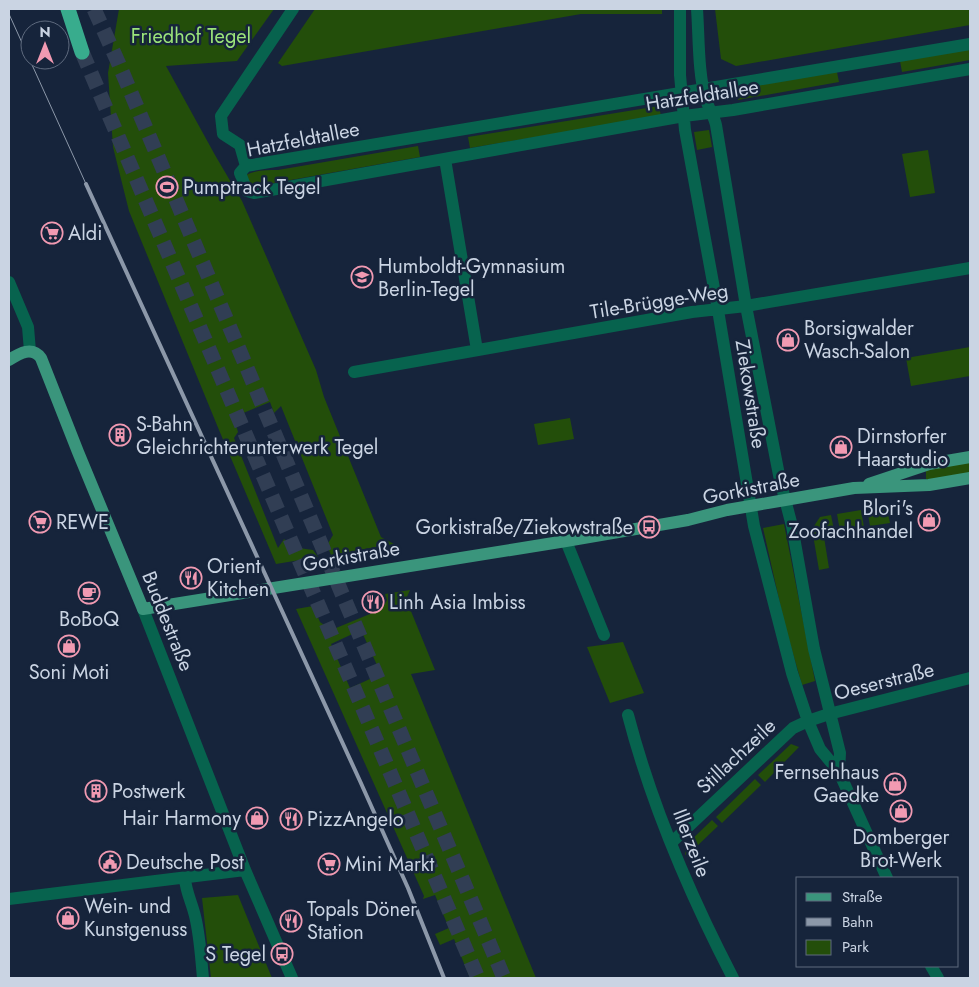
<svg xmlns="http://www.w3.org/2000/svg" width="979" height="987" viewBox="0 0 979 987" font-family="Jost,sans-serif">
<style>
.green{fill:#234e0a;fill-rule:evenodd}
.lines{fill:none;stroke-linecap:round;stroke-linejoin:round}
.highway-tunnel{stroke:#313e54;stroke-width:15;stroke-dasharray:15 8;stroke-linecap:butt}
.minor{stroke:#07634e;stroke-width:12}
.major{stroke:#3a957c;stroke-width:12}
.highway{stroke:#38ac8d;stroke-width:15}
.tram{stroke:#8c98a9;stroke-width:1}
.rail{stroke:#8c98a9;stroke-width:4}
.labels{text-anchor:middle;stroke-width:5;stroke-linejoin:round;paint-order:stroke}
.park-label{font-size:20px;fill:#9be47a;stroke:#16243b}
.street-label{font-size:20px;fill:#cad4e3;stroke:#16243b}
.poi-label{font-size:20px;fill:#cad4e3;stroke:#16243b;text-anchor:start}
</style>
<rect width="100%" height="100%" fill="#16243b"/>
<path class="green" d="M119 9H274L237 61 166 66 215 155 242 201 316 370 324 397 381 537 394 544 331 555 327 545 333 535 281 406 274 413 270 402 236 416V425L238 432 234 438 278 548 284 539 292 547 313 550 318 557 276 564 219 430 129 211 113 147 108 73Z
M315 9H662V14H581L282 66 278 63Z
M715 9H970V25L736 66 721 59Z
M970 48V60L902 72 900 61Z
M837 72 839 82 738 100 736 89Z
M659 106 661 116 470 148 468 137Z
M709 130 712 147 697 150 694 132Z
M418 146 420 157 251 187 246 175C255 170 267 170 278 170Z
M928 150 935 193 910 197 902 154Z
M970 347V376L911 386 906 358Z
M570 418 574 439 538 445 534 424Z
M970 460V476L932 482 926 479V471Z
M880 507 888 514 890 523 870 526 867 509Z
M861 510 864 527 840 531 837 514Z
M831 515 835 535 824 537 829 568 819 570 812 529 820 517Z
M784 524 815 681 802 685 785 626 763 528Z
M410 590 406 599 435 670 411 674 536 978H470L454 939 440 945 435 934 449 928 435 895 423 899 424 896 296 609 313 606 320 622 327 627 336 628 382 609 387 600 385 594ZM361 630 381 674 350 688 331 644Z
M623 642 644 693 610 703 587 647Z
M791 744 799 747 765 782 758 775Z
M755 779 761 785 722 823 716 817Z
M712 820 718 826 695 848 685 855 687 844Z
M238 895 272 978H211L202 898Z"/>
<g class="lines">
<path class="highway-tunnel" d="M94 9 118 62 504 978
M82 52 478 978"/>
<path class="minor" d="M680 9V75L685 130 718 310 754 526 792 673 808 721 820 749 839 772 887 878
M697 9C699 36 698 75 706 100 709 109 714 116 716 125L746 306 780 480 792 526 814 649 840 753 839 772
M970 44 246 166 240 173 247 191 254 193 684 116 733 110 970 69
M445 159 477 350
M246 166 240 145 223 134 221 116 293 9
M9 282 28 327 30 351
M354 372 692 312 746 306 970 268
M566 541 604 635
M143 609 245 870 292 978
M628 715C652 807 690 895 733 978
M671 843 793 728 808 721 829 714 970 678
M185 879C186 892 192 903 195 916 200 936 201 958 203 978
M9 899 245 870
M931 966 938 978"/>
<path class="major" d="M9 360C20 353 32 346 41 358L78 452 143 609 566 541 688 520 727 510 785 500 854 488 929 485 970 478
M869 484 929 464 970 457"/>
<path class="highway" d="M68 9 82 52"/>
<path class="tram" d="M9 14 86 184"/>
<path class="rail" d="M86 184 360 781 408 888 444 978"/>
</g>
<defs>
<g id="stadium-ring" transform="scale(1.125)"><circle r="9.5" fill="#16243b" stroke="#f19ab2" stroke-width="1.5"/><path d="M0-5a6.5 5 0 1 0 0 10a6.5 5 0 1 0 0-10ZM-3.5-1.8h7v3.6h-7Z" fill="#f19ab2"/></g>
<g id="supermarket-ring" transform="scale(1.125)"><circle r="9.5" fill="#16243b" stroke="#f19ab2" stroke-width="1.5"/><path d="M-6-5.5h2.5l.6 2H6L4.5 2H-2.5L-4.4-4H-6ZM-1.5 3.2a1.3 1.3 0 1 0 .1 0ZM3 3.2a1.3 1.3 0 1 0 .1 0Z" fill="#f19ab2"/></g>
<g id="school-ring" transform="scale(1.125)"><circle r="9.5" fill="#16243b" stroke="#f19ab2" stroke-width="1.5"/><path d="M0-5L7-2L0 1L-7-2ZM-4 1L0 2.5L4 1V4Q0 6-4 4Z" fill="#f19ab2"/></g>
<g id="shop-ring" transform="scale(1.125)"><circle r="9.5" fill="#16243b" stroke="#f19ab2" stroke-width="1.5"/><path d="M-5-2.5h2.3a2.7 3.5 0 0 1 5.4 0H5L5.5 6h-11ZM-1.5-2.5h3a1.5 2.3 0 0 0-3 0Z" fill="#f19ab2"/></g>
<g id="building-ring" transform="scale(1.125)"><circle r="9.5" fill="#16243b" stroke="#f19ab2" stroke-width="1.5"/><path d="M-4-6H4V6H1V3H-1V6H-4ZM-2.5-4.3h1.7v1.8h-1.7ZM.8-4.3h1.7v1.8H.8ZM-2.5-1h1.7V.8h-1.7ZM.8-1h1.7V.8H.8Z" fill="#f19ab2"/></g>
<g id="bus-ring" transform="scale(1.125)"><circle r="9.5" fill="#16243b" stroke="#f19ab2" stroke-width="1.5"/><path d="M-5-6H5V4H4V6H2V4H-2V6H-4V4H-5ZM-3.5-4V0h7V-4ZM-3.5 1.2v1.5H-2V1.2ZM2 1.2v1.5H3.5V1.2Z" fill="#f19ab2"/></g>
<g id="restaurant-ring" transform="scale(1.125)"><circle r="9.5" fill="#16243b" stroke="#f19ab2" stroke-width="1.5"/><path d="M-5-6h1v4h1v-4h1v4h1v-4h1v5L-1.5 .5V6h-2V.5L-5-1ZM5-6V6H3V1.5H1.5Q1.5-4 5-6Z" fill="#f19ab2"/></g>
<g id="cafe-ring" transform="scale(1.125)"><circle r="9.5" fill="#16243b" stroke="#f19ab2" stroke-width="1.5"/><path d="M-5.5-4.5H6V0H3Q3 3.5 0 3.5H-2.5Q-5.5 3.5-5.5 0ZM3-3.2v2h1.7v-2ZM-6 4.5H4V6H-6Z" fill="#f19ab2"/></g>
<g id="civic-ring" transform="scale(1.125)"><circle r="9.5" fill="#16243b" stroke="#f19ab2" stroke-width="1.5"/><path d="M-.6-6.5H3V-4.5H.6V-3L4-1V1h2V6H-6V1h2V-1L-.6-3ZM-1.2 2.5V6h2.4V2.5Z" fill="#f19ab2"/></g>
</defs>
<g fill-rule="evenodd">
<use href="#stadium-ring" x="167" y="187"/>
<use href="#supermarket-ring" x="52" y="233"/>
<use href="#school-ring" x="362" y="277"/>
<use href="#shop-ring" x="788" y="340"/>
<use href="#building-ring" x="120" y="435"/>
<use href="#shop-ring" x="841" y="447"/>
<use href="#shop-ring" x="929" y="520"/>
<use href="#supermarket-ring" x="40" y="522"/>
<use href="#bus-ring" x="649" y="527"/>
<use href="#restaurant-ring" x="191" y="578"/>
<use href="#cafe-ring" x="89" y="593"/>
<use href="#restaurant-ring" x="373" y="602"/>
<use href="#shop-ring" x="69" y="646"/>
<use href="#shop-ring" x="895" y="784"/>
<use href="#building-ring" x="96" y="791"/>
<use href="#shop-ring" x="901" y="811"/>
<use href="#shop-ring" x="257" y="818"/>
<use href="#restaurant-ring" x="291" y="819"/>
<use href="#civic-ring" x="110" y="862"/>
<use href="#supermarket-ring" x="329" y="864"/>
<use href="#shop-ring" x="68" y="918"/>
<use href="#restaurant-ring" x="291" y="921"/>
<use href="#bus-ring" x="282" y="954"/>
</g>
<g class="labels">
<g class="park-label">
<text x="191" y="43">Friedhof Tegel</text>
</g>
<g class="street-label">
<text transform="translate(702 95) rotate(-9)" y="7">Hatzfeldtallee</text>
<text transform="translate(303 139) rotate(-11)" y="7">Hatzfeldtallee</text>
<text transform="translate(659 301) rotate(-9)" y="7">Tile-Brügge-Weg</text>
<text transform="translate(751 394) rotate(81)" y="7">Ziekowstraße</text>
<text transform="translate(751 488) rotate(-11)" y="7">Gorkistraße</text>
<text transform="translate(351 556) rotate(-10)" y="7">Gorkistraße</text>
<text transform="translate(168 621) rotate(68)" y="7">Buddestraße</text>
<text transform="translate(884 681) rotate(-14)" y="7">Oeserstraße</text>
<text transform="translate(736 756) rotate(-43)" y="7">Stillachzeile</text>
<text transform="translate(692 843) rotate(69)" y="7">Illerzeile</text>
</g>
<g class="poi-label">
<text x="183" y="194">Pumptrack Tegel</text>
<text x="68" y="240">Aldi</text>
<text x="378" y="273">Humboldt-Gymnasium<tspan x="378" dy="23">Berlin-Tegel</tspan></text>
<text x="804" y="335">Borsigwalder<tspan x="804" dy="23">Wasch-Salon</tspan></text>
<text x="136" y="431">S-Bahn<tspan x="136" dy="23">Gleichrichterunterwerk Tegel</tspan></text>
<text x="857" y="443">Dirnstorfer<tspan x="857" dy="23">Haarstudio</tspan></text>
<text x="913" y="515" text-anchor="end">Blori's<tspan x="913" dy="23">Zoofachhandel</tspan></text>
<text x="56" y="529">REWE</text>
<text x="633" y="534" text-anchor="end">Gorkistraße/Ziekowstraße</text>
<text x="207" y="573">Orient<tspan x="207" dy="23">Kitchen</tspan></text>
<text x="389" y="609">Linh Asia Imbiss</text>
<text x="89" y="626" text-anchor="middle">BoBoQ</text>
<text x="69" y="679" text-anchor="middle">Soni Moti</text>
<text x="879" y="779" text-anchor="end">Fernsehhaus<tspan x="879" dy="23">Gaedke</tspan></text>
<text x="112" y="798">Postwerk</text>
<text x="241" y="825" text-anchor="end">Hair Harmony</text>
<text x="307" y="826">PizzAngelo</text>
<text x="901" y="844" text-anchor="middle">Domberger<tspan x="901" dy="23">Brot-Werk</tspan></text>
<text x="126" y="869">Deutsche Post</text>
<text x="345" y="871">Mini Markt</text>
<text x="84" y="913">Wein- und<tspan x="84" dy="23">Kunstgenuss</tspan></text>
<text x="307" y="916">Topals Döner<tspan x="307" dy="23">Station</tspan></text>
<text x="266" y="961" text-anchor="end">S Tegel</text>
</g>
</g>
<rect width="979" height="987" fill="none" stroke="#cad4e3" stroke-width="20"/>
<rect x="796" y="877" width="162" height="90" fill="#16243b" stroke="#5e6a7e"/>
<rect x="806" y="893" width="25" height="8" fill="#3a957c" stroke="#5e6a7e"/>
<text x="842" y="902" font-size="15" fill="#cad4e3">Straße</text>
<rect x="806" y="918" width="25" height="8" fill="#8c98a9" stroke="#5e6a7e"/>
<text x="842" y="927" font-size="15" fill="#cad4e3">Bahn</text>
<rect x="806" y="940" width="25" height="15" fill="#234e0a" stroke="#5e6a7e"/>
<text x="842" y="952" font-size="15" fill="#cad4e3">Park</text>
<g transform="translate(45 45)"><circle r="24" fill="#16243b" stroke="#5e6a7e"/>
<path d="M0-4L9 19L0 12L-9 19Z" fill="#f19ab2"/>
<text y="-8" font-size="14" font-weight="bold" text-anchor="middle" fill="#cad4e3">N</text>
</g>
</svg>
